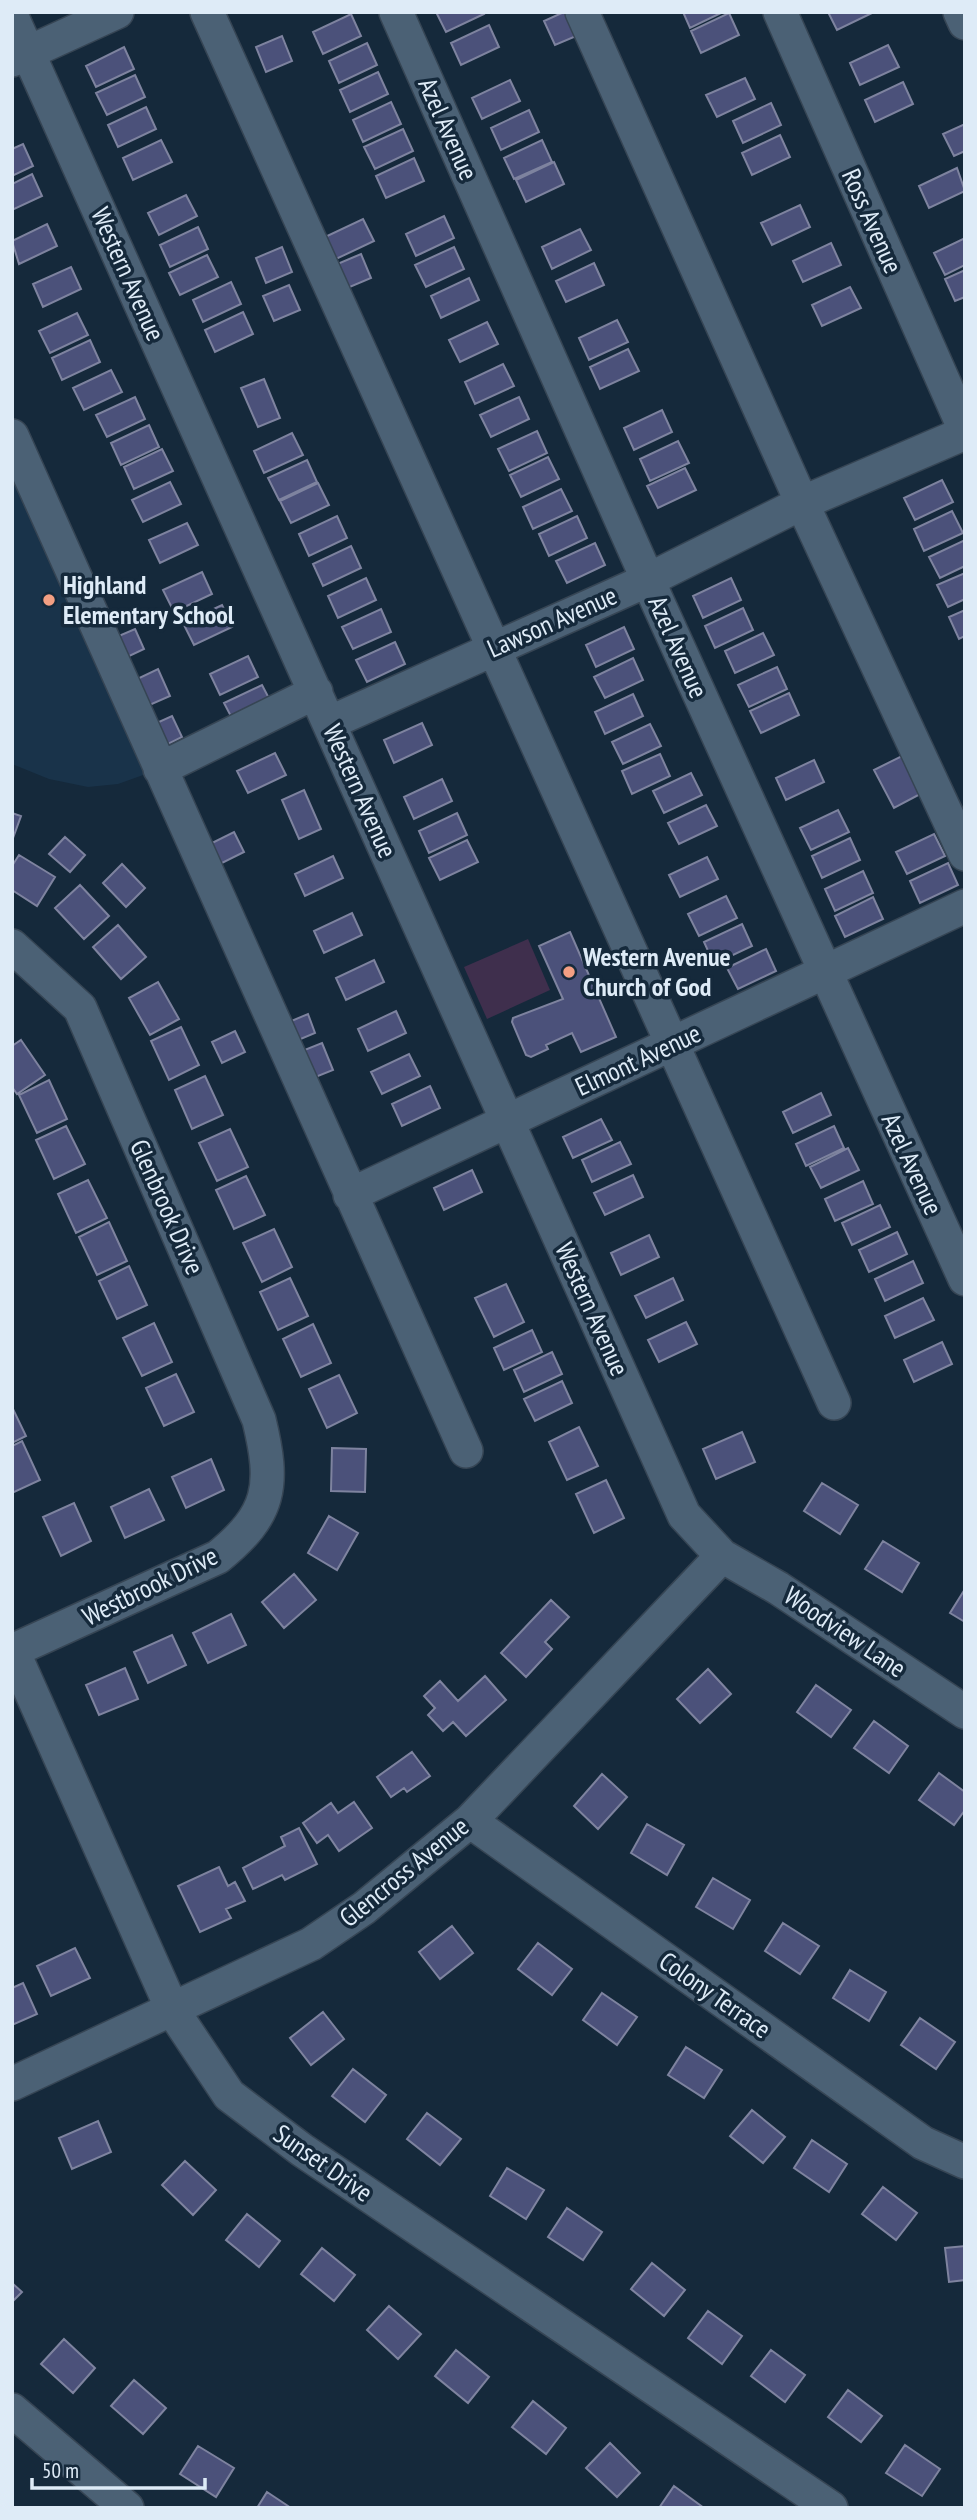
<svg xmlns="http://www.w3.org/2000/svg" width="977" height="2520" viewBox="0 0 977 2520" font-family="'PT Sans Narrow',sans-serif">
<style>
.built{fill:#19334a}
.green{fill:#3f2f4d}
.building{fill:#4b517a;stroke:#7e839f;stroke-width:2}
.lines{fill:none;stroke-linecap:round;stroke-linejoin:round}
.minor-casing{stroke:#364554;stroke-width:36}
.minor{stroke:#4b6175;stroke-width:33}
.poi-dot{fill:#f39f83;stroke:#15293b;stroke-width:2.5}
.labels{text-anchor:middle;stroke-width:7;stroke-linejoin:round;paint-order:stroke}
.street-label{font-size:26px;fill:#deebf7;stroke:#15293b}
.poi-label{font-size:26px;font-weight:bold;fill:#deebf7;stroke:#15293b;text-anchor:start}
</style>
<rect width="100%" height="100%" fill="#15293b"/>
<path class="built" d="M12 436 160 769 118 784 88 787 49 779 12 764Z"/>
<path class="green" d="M528 939 550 990 487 1019 464 967Z"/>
<path class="building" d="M436 12H483L484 14 446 32Z
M564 12H571L581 34 555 45 544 21Z
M683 12H723L690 28Z
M828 12H874L837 30Z
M729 13 739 35 701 53 691 31Z
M351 14 361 36 323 54 313 32Z
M489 25 499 47 461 65 451 43Z
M282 36 292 61 266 72 256 47Z
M367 43 377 65 339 83 329 61Z
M888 45 899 67 860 85 850 63Z
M124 47 134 69 96 87 86 66Z
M378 72 388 94 350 112 340 90Z
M135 75 145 97 107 115 96 93Z
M745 78 755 99 717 117 706 95Z
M510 80 520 101 482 119 472 98Z
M903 82 913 104 875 122 865 100Z
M391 102 401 124 363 142 353 120Z
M771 103 781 125 743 143 733 121Z
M146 107 156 129 118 147 108 125Z
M529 110 539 132 501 150 491 128Z
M965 124V151L954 156 943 134Z
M403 129 413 151 375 169 364 147Z
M780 135 790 157 752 175 742 153Z
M161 140 172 162 133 180 123 158Z
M542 140 552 162 514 179 504 158Z
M23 144 33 166 12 176V149Z
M414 158 424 181 386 198 376 176Z
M554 162 564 184 526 202 516 180Z
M957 168 965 191 929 208 919 186Z
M32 174 42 196 12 210V184Z
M186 195 197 216 159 235 148 213Z
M800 205 810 227 772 245 761 223Z
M444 216 454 238 416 256 406 234Z
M363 219 374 241 336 259 325 237Z
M47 224 57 246 19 264 12 241Z
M198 227 208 249 170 267 160 245Z
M580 229 591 250 552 269 542 247Z
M965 238V265L945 275 934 253Z
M831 243 841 265 803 282 793 261Z
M282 247 292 272 266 283 256 258Z
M454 247 464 269 426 287 415 265Z
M361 254 371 278 345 289 335 265Z
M207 255 218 277 180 295 169 273Z
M594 263 604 285 566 302 556 281Z
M71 267 81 289 43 307 33 284Z
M965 270V297L955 301 945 279Z
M469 278 479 300 441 318 431 296Z
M231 282 241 304 203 322 193 300Z
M289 285 300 310 274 321 263 296Z
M850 287 861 308 822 326 812 305Z
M243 312 253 334 215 352 205 330Z
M77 313 88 335 50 353 39 331Z
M617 320 628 342 589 360 579 338Z
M487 322 498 344 460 362 449 340Z
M90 340 100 362 62 380 52 358Z
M628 349 639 371 600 389 590 367Z
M503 364 514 386 475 404 465 382Z
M111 370 122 392 84 410 73 388Z
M264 379 280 418 258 427 241 388Z
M135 397 145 419 107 437 96 415Z
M519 397 529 419 491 437 480 415Z
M662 410 672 432 634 450 624 428Z
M149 425 159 447 121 465 111 443Z
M537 431 547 453 509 471 498 449Z
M292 433 303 455 264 473 254 451Z
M678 441 689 463 650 481 640 459Z
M162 449 173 471 134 489 124 467Z
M548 457 559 479 521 497 510 475Z
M307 460 317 482 279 500 268 478Z
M685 468 696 490 658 508 647 486Z
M942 480 953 502 915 520 904 498Z
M170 482 181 504 143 522 132 500Z
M318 483 329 505 291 523 280 501Z
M561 489 572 511 533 529 523 507Z
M952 511 963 533 924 551 914 529Z
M337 516 347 538 309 556 299 534Z
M577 516 587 538 549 556 539 534Z
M187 523 198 545 160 563 149 540Z
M965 540V566L940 578 929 557Z
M595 543 605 565 567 583 556 561Z
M351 546 361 568 323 586 313 564Z
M202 572 212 594 174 612 163 590Z
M965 573V599L948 607 937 585Z
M366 578 376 600 338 618 328 596Z
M731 578 741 600 703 618 693 596Z
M222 605 232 627 194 645 183 623Z
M743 608 753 630 715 648 705 626Z
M381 609 391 632 353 649 342 627Z
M965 610V636L959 639 949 617Z
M624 627 634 649 596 667 586 645Z
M135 629 144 649 123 659 114 638Z
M763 633 774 655 735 673 725 651Z
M395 642 405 664 367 682 356 660Z
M248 656 258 677 220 695 210 674Z
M633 658 643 680 605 698 594 677Z
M777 667 787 689 749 707 738 685Z
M158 669 170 696 145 707 133 681Z
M262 685 273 706 235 724 224 703Z
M789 693 799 715 761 733 750 711Z
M633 694 643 716 605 734 595 712Z
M172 716 182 737 160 748 150 726Z
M422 723 432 745 394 763 384 740Z
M650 724 661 746 623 764 612 742Z
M275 753 286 775 248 793 237 771Z
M660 754 670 776 632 794 622 771Z
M904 755 924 792 894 808 874 770Z
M814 760 824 782 786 800 776 778Z
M691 773 702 795 664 813 653 791Z
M442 779 452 801 414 819 404 797Z
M304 790 321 829 299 839 282 800Z
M706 805 717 826 679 844 668 823Z
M838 810 849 832 811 850 800 828Z
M12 813 21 816 13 838H12Z
M457 813 467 835 429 853 419 831Z
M234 832 244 852 220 864 210 844Z
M934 834 945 856 907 874 896 852Z
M65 837 85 855 70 872 49 854Z
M850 838 860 860 822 878 812 856Z
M467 840 478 862 440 880 429 858Z
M19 855 55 877 37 906 12 890V866Z
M333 856 343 878 305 896 295 874Z
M707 857 718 879 680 897 669 875Z
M948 863 958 885 920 903 910 881Z
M122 864 145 888 126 907 103 883Z
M863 871 873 893 835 911 825 889Z
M80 885 109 916 84 939 55 908Z
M726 896 737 918 699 936 688 914Z
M873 897 883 919 845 937 835 916Z
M352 913 362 935 324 953 314 931Z
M742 924 752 946 714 964 704 942Z
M118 925 146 957 121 979 93 947Z
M570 932 616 1037 581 1052 572 1033 546 1045 548 1049 531 1057 526 1055 512 1022 513 1018 563 999 539 946Z
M766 949 776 971 738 989 727 968Z
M374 960 384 982 346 1000 336 978Z
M158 982 179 1019 150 1035 129 998Z
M396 1011 406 1033 368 1051 358 1029Z
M308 1014 315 1033 296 1041 289 1022Z
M181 1027 199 1065 169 1080 151 1041Z
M235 1031 245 1052 222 1063 212 1042Z
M21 1040 45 1075 17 1094 12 1087V1046Z
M322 1043 333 1070 313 1078 302 1051Z
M409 1054 420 1076 382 1094 371 1072Z
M205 1076 223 1115 192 1129 175 1090Z
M49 1080 67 1119 37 1133 19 1095Z
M430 1086 440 1108 402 1126 392 1104Z
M821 1093 831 1115 793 1133 783 1112Z
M601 1119 612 1140 573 1158 563 1137Z
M66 1126 85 1164 54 1179 36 1140Z
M834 1126 844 1148 806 1166 796 1144Z
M230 1129 248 1167 217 1181 199 1143Z
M620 1142 631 1164 592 1182 582 1160Z
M848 1148 859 1170 821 1188 810 1167Z
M472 1170 482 1192 444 1210 434 1188Z
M633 1175 643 1197 605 1215 594 1193Z
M246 1176 265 1215 234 1229 216 1190Z
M88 1180 107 1218 76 1233 58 1194Z
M863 1181 873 1204 835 1221 825 1199Z
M880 1205 890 1227 852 1245 842 1223Z
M109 1222 127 1261 97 1275 79 1237Z
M274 1229 292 1267 262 1282 243 1243Z
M897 1232 907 1254 869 1272 859 1250Z
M649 1235 659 1257 621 1275 611 1253Z
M913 1261 923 1283 885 1301 875 1279Z
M129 1266 147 1305 117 1319 99 1281Z
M290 1278 308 1316 278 1330 260 1292Z
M673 1278 683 1300 646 1318 635 1296Z
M506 1284 524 1322 494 1337 475 1298Z
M923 1298 934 1320 895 1338 885 1316Z
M686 1322 697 1344 659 1362 648 1340Z
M154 1323 172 1362 142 1376 123 1338Z
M313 1324 331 1363 301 1377 283 1339Z
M532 1330 542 1352 504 1370 494 1348Z
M942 1342 952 1364 914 1382 904 1360Z
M552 1352 562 1374 524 1392 514 1370Z
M176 1374 194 1412 164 1426 146 1388Z
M339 1375 357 1413 327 1428 309 1389Z
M562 1381 572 1403 535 1421 524 1399Z
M12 1407 26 1436 12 1443Z
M579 1427 598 1466 567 1480 549 1442Z
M742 1432 755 1462 716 1479 703 1449Z
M22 1441 40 1480 12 1493V1446Z
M332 1448 366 1449 365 1492 331 1491Z
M211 1459 224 1490 186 1508 172 1477Z
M606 1480 624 1518 594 1533 576 1494Z
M822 1483 858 1505 840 1534 804 1511Z
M149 1489 164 1520 125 1538 111 1507Z
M74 1503 91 1541 61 1556 43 1517Z
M329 1516 358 1533 337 1570 308 1553Z
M883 1541 919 1563 902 1592 865 1569Z
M294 1574 316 1600 284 1628 262 1602Z
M965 1589V1622L950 1613Z
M551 1600 569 1617 545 1642 552 1649 526 1677 501 1653Z
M231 1614 246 1645 208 1663 193 1633Z
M172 1635 186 1665 148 1683 134 1652Z
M125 1668 138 1699 99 1715 86 1685Z
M708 1669 731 1694 700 1723 677 1699Z
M485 1676 506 1700 466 1736 453 1722 443 1731 428 1715 435 1708 424 1696 440 1681 458 1701Z
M816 1685 851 1710 831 1737 797 1712Z
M874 1721 908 1746 889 1773 854 1748Z
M412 1752 430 1776 407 1792 404 1788 391 1797 377 1777Z
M939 1773 965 1792V1810L954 1825 919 1800Z
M602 1774 627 1797 598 1829 574 1806Z
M354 1802 372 1828 339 1851 328 1835 317 1843 303 1823 331 1803 338 1813Z
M647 1824 684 1845 667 1875 631 1853Z
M299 1828 317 1864 285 1880 282 1875 253 1889 243 1868 285 1846 281 1837Z
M219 1867 228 1886 235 1882 245 1901 226 1909 231 1918 200 1932 178 1886Z
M713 1878 750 1900 733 1929 696 1907Z
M783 1923 819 1946 800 1974 765 1951Z
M452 1926 473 1953 440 1979 419 1952Z
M538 1943 572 1969 552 1995 518 1969Z
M75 1948 90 1978 51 1996 37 1966Z
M850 1970 886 1992 869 2021 833 1998Z
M23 1983 37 2014 12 2025V1988Z
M602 1993 637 2017 617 2045 583 2020Z
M323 2012 344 2039 311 2065 290 2038Z
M920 2018 955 2042 936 2069 901 2045Z
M686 2047 722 2070 704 2098 668 2075Z
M353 2069 386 2095 365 2122 332 2096Z
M752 2110 785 2137 763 2163 730 2136Z
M427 2113 461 2139 440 2165 407 2139Z
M98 2121 111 2152 72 2169 59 2138Z
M812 2140 847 2164 829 2192 794 2168Z
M185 2161 216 2190 193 2215 162 2185Z
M507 2168 544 2190 526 2219 490 2196Z
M883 2187 917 2213 896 2240 862 2214Z
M567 2208 602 2232 583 2260 548 2237Z
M247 2214 280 2241 259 2267 226 2240Z
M965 2246V2280L949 2282 945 2248Z
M322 2248 355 2275 334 2301 301 2274Z
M652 2263 685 2290 664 2316 631 2289Z
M12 2283 22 2292 12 2302Z
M389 2306 421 2334 398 2359 367 2330Z
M708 2311 742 2336 722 2364 688 2338Z
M64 2339 95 2368 73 2393 41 2364Z
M456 2350 489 2377 468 2403 435 2376Z
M771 2350 805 2375 785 2402 751 2376Z
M134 2380 166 2408 143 2434 111 2406Z
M848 2390 882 2416 861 2442 828 2417Z
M533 2401 566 2428 546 2454 512 2427Z
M610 2443 640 2473 617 2497 586 2468Z
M905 2445 940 2469 922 2496 886 2473Z
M198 2446 234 2468 216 2497 180 2474Z
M674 2486 704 2508H659Z
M267 2492 291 2508H257Z"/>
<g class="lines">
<g class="minor-casing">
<path id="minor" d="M207 12 834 1403
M396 12 659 605 965 1279
M582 12 802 503 965 854
M780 12 965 430
M960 12 965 23
M12 17 684 1515 722 1556 778 1588 965 1712
M12 60 117 12
M12 436 466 1451
M329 723 648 580 802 503 965 433
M160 769 316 692
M12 946 80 1008 259 1420C275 1486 271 1514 218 1557L12 1651
M350 1195 965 906
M12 1649 173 2011 229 2095 302 2150 831 2508
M470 1821 923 2143 965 2162
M12 2084 311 1944 364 1908 470 1821 722 1556
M12 2410 127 2508"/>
</g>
<use href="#minor" class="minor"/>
</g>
<g class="poi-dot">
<circle cx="49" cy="600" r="7"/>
<circle cx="569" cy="972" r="7"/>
</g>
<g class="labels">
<g class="street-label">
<text transform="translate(448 129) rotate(66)" y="9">Azel Avenue</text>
<text transform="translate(872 221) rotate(66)" y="9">Ross Avenue</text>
<text transform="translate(128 274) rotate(66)" y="9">Western Avenue</text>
<text transform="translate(552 622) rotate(-24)" y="9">Lawson Avenue</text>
<text transform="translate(678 647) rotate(66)" y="9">Azel Avenue</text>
<text transform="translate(360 791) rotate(66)" y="9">Western Avenue</text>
<text transform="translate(638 1060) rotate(-25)" y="9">Elmont Avenue</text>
<text transform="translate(912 1164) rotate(65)" y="9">Azel Avenue</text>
<text transform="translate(167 1207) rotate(66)" y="9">Glenbrook Drive</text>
<text transform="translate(592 1309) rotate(66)" y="9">Western Avenue</text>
<text transform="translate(150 1586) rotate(-26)" y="9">Westbrook Drive</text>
<text transform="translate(845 1632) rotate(34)" y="9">Woodview Lane</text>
<text transform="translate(404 1872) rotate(-39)" y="9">Glencross Avenue</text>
<text transform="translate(715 1995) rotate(35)" y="9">Colony Terrace</text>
<text transform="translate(323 2163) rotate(35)" y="9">Sunset Drive</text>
</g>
<g class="poi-label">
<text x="63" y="594">Highland<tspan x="63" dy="30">Elementary School</tspan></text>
<text x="583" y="966">Western Avenue<tspan x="583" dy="30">Church of God</tspan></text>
</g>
</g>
<rect width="977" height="2520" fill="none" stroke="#deebf7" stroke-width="28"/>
<path d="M32 2478v10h173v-10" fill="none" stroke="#deebf7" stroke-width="3.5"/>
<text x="42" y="2478" font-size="21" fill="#deebf7" stroke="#15293b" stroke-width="5" paint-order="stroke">50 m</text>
</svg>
